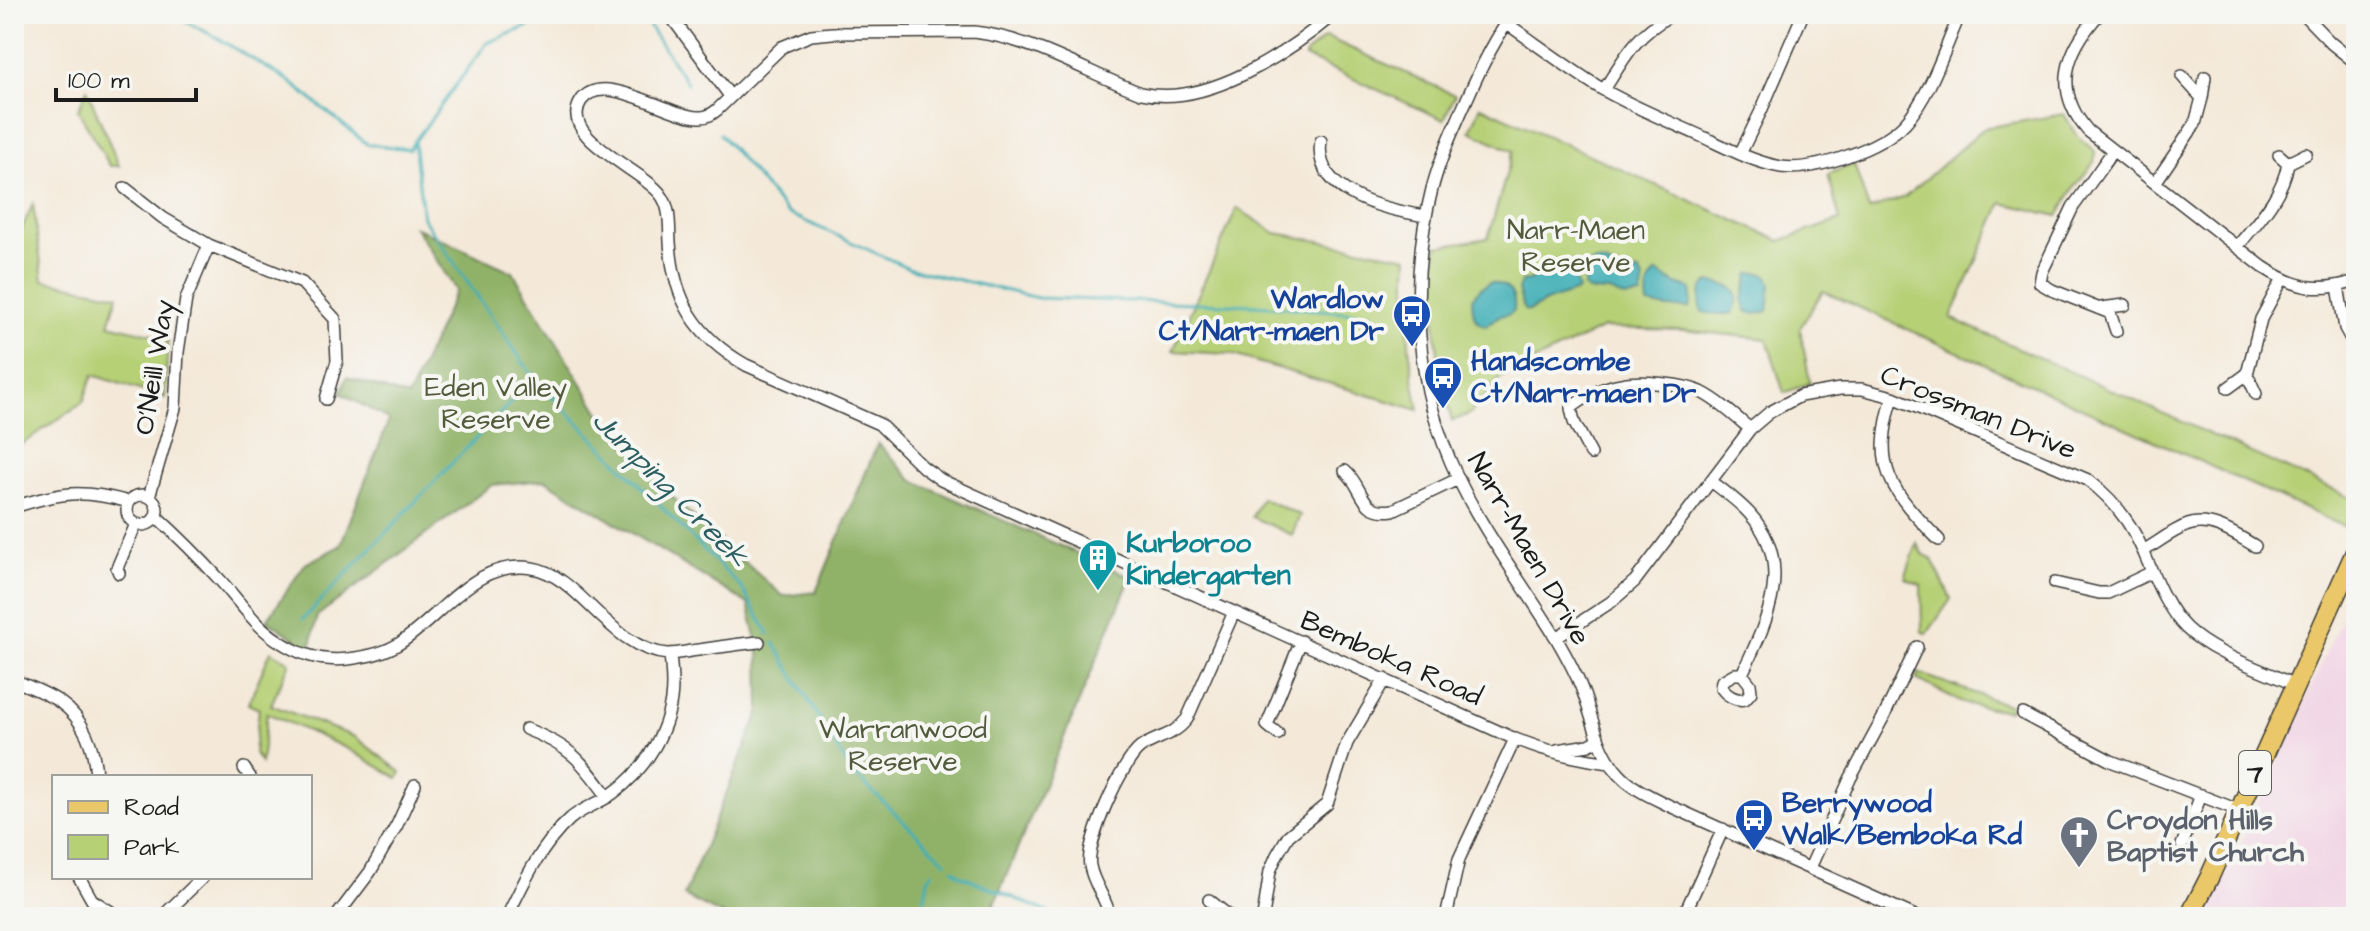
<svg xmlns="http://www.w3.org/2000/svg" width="2370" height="931" viewBox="0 0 2370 931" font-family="'Architects Daughter',sans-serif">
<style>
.built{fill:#f1d0e3}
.green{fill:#b6d076;stroke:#697649;stroke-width:2}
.forest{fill:#90b267;stroke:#566742;stroke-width:2}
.water{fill:#3daeb6;stroke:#2c6569;stroke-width:2}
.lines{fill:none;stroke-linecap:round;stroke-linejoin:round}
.stream{stroke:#3daeb6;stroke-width:3}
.minor-casing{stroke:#3c3b38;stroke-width:14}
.primary-casing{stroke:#3c3b38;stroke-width:21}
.minor{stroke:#fff;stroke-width:11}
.primary{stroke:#eac769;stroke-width:18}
.labels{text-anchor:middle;stroke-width:8;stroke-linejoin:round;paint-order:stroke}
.shield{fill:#f6f6f2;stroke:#5d5d5c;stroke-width:2}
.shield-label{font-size:26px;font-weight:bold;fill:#1c1c1c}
.park-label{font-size:28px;fill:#525b3c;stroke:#f6f6f2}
.transit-label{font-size:28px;font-weight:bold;fill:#164399;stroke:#f6f6f2;text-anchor:start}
.street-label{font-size:28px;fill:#1c1c1c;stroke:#f6f6f2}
.culture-label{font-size:28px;font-weight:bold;fill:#0d838f;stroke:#f6f6f2;text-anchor:start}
.worship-label{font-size:28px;font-weight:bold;fill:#5b616d;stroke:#f6f6f2;text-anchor:start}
.water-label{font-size:30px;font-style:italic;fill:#2b5e61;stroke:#f6f6f2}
</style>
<rect width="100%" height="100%" fill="#f6f6f2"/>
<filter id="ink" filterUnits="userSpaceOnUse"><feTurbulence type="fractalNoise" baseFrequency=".0125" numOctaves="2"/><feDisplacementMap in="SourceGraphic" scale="16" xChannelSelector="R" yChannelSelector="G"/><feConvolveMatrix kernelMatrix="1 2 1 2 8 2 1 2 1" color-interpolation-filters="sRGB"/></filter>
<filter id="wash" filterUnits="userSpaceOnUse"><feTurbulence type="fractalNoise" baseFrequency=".006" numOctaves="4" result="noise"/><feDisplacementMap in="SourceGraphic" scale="32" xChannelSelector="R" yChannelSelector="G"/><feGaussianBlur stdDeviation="1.8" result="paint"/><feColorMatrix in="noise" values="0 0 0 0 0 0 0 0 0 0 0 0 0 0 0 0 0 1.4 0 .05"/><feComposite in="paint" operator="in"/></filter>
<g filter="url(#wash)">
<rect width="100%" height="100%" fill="#f4e9d9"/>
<path class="built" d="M2356 585V917H2207L2281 755Z"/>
<path class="green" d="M1326 37 1455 95 1444 120 1305 57 1307 52Z
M87 89 119 166H110L78 110Z
M1481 106 1780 241 1840 220 1828 174 1854 164 1869 210 1905 197 1984 128 2064 114 2076 134 2095 152 2094 162 2074 188 2058 216 2002 203 1951 318 2356 500 2345 527 1823 291 1800 328 1810 383 1784 393 1767 339 1682 330 1603 328 1501 377 1470 414 1452 421C1435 357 1431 312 1437 246L1488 238 1513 151 1470 131Z
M33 204 43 280 118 295 109 324 168 338 165 398 93 375 83 402 22 444 14 430V246Z
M1237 208 1276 233 1408 257C1404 310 1408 358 1419 410L1230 354 1173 351Z
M1261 498 1300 515 1292 535 1252 517Z
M1917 543 1923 554 1932 559 1951 599 1927 634 1922 631 1921 585 1905 578Z
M271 651 290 662 271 705 355 737 401 772 398 778 348 749 267 713 261 763 254 753 259 709 248 704Z
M1918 673 2011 706 2009 711 1966 704 1916 679Z"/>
<path class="forest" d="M415 227 513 272 603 418 679 504 783 596 816 592 878 443 912 480 1131 577 989 917H726L684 896 760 711 759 649 748 604 545 480 492 485 317 616 310 649 267 620 305 564 340 546 389 420 341 393 347 377 408 397 456 290Z"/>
<path class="water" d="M1594 262 1605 263 1615 270 1639 272 1644 280 1641 296 1626 298 1609 292 1588 291 1584 288 1585 268Z
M1571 272 1574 274 1578 290 1577 291 1548 301 1529 311 1524 310 1518 290 1521 282 1545 275Z
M1657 272 1676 284 1692 289 1691 304 1689 308H1666L1648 304C1646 291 1647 282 1657 272Z
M1750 273H1761L1768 276 1771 284 1768 311 1755 314 1746 311 1743 299Z
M1491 282C1508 285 1516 293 1514 310L1510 314 1499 316 1486 326C1472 322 1473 311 1472 298L1481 288Z
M1709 282C1730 285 1745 288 1733 313L1719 315 1702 312C1699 300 1698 290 1709 282Z"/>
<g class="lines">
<path class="stream" d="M171 14 214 36 289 81 367 144 409 149 487 43 558 14
M641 14 687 83
M720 134 787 213 911 269 1038 298 1256 305 1371 314
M414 141 423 218 534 378 741 587 769 634
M303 619 533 379
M774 643 851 771 946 862
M953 869 960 875 1059 917
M921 917 928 879 932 873"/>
</g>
</g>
<g filter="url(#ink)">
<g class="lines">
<g class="minor-casing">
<path id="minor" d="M669 14 730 96
M1334 14C1286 54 1206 108 1141 93 1085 72 1035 39 974 32L832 33 811 35 782 47 717 110C712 114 708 117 701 117 671 119 603 68 581 101 557 138 644 170 661 195 671 208 669 226 670 242 673 299 696 337 746 365L879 424 923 467 941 480 1515 739C1546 751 1577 759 1610 763
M1513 14C1494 40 1480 69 1467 99 1454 128 1440 158 1432 189 1408 284 1415 389 1458 478 1485 535 1524 585 1556 638 1566 655 1576 673 1583 692 1594 722 1599 756 1624 779 1637 791 1654 798 1670 806L1917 917
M2099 14C2066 51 2052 90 2088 131L2263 267C2297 289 2318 293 2356 281
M2303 14 2331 43 2356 63
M1506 23C1538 45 1569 69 1602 89 1633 107 1668 121 1701 136 1727 148 1753 162 1781 167 1815 172 1881 148 1905 123 1930 96 1945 48 1960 14
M2182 76 2202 98
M1604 90C1626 55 1635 36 1672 14
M1321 141C1312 194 1387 210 1426 216
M2113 151 2073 207 2042 272 2040 283 2052 290 2110 313 2116 331
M1740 154 1761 111 1803 14
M2279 155 2288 163 2306 154
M2155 183 2195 124 2202 98 2205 77
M125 188 163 218 209 245 302 283 335 319 337 361 326 399
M2237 247C2258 221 2282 197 2288 163
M2338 286 2345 328 2356 348
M2101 308 2125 305
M2247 374 2261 319 2282 280
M2228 388 2247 374 2256 394
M1893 397C1871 468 1891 491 1939 540
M1591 454 1574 422 1571 408C1583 398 1605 386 1621 384 1639 380 1683 384 1701 392 1719 401 1735 416 1750 429
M1345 471C1365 488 1359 515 1393 510L1458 479
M1711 481C1724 491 1738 501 1749 513 1796 564 1767 621 1742 674L1750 684 1751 692 1745 699C1735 701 1726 695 1721 687L1722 681 1734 674H1742
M127 510a15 15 0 1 1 30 0a15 15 0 1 1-30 0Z
M149 497 175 408 178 352 186 299 209 245
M14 507C61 492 81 489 129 502
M156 516C178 536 200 558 220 580 239 601 256 627 279 641 300 655 323 662 348 659 366 657 385 653 400 643 443 615 475 559 532 568 580 575 611 650 668 654 678 654 689 651 698 650 719 647 739 644 759 642
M2143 551C2157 543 2173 530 2188 525 2212 517 2236 535 2255 546
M119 573 117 568 136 524
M2055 583 2099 593H2108L2152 572
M1556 638 1611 602 1635 581 1750 429 1770 412 1800 396 1840 389H1862L1893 397 2088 480C2113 499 2132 524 2144 553 2155 578 2166 608 2186 628 2214 655 2261 669 2295 685
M14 680C29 687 48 693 61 703 84 719 95 749 96 777
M2023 714 2111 761 2238 810
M526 729C570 746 581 760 608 797
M1278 734 1267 725 1301 641
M1557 750 1589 745 1598 740
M244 768 250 777
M2182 845 2201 795
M1810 868 1850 779 1884 716 1917 647
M79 877 92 900 119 917
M1209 900 1230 917
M162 917 203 877
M336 917 370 872 397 825 415 785
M507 917C523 883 541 845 570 819 582 808 599 804 612 794 646 770 672 727 672 685 672 675 671 664 670 654
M1110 917C1107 899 1093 884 1090 866 1085 843 1122 762 1140 748 1157 736 1173 737 1187 719L1234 612
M1263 917 1270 871 1277 855 1288 836 1327 804 1347 743 1385 679
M1446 917 1459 859 1515 739
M1683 917 1723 829"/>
</g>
<g class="primary-casing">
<path id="primary" d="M2189 917 2210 876 2356 550"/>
</g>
<use href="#minor" class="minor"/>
<use href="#primary" class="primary"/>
</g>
</g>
<defs>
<g id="bus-pin" transform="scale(2)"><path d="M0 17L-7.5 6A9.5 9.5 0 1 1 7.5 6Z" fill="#1a4fb4" stroke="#f6f6f2"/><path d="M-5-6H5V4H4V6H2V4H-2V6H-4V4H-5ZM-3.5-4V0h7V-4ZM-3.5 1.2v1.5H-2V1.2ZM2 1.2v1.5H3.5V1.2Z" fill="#fff"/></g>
<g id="building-pin" transform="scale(2)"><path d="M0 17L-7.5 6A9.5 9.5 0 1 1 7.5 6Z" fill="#0f9aa8" stroke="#f6f6f2"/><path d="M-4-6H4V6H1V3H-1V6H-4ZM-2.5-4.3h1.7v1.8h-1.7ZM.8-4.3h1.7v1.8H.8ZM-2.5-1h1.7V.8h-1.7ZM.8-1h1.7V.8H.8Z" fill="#fff"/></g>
<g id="church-pin" transform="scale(2)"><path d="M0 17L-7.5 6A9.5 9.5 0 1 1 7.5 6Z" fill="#6b7280" stroke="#f6f6f2"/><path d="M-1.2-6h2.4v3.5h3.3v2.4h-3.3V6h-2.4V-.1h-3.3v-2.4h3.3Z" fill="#fff"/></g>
</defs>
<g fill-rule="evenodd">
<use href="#bus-pin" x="1412" y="314"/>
<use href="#bus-pin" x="1443" y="376"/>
<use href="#building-pin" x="1098" y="558"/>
<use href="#bus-pin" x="1754" y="818"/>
<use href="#church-pin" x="2079" y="835"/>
</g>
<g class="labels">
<rect class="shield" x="2239" y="751" width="32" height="44" rx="6"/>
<g class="shield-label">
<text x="2255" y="782">7</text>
</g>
<g class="park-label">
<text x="1576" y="239">Narr-Maen<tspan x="1576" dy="32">Reserve</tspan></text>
<text x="496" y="396">Eden Valley<tspan x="496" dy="32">Reserve</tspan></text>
<text x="903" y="738">Warranwood<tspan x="903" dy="32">Reserve</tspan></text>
</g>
<g class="transit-label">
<text x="1384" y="308" text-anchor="end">Wardlow<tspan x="1384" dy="32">Ct/Narr-maen Dr</tspan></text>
<text x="1471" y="370">Handscombe<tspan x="1471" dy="32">Ct/Narr-maen Dr</tspan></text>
<text x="1782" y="812">Berrywood<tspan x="1782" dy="32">Walk/Bemboka Rd</tspan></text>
</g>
<g class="street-label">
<text transform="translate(153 367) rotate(-81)" y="10">O'Neill Way</text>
<text transform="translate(1979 411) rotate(22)" y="10">Crossman Drive</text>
<text transform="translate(1530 548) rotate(60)" y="10">Narr-Maen Drive</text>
<text transform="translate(1392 657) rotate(24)" y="10">Bemboka Road</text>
</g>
<g class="culture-label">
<text x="1126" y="552">Kurboroo<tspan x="1126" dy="32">Kindergarten</tspan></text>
</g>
<g class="worship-label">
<text x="2107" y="829">Croydon Hills<tspan x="2107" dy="32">Baptist Church</tspan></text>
</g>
<g class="water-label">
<text transform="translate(671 488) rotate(45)" y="10">Jumping Creek</text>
</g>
</g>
<rect width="2370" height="931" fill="none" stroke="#f6f6f2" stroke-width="48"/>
<rect x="52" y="775" width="260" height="104" fill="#f6f6f2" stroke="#9f9f9c" stroke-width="2"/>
<rect x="68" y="801" width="40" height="12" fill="#eac769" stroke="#9f9f9c" stroke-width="2"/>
<text x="124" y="815" font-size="24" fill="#1c1c1c">Road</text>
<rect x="68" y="835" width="40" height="24" fill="#b6d076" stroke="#9f9f9c" stroke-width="2"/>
<text x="124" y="855" font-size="24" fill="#1c1c1c">Park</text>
<path d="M56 88v12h140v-12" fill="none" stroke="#1c1c1c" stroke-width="4"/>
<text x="68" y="88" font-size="24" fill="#1c1c1c" stroke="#f6f6f2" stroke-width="6" paint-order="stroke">100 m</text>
</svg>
